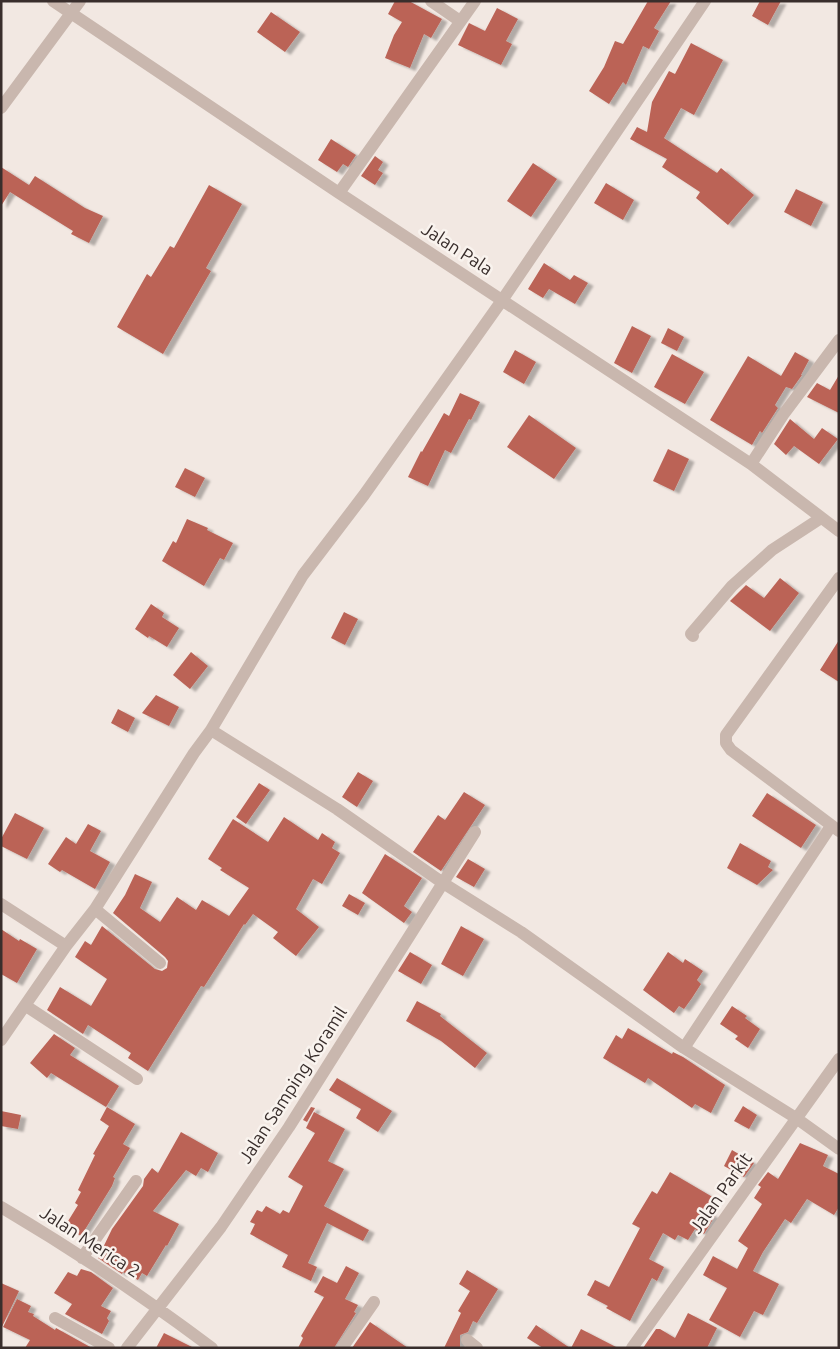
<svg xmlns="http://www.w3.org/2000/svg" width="840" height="1349" viewBox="0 0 840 1349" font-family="Ubuntu,sans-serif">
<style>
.building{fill:#bb6357;filter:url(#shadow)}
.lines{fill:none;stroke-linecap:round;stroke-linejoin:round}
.minor{stroke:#c9b7ae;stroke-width:12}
.labels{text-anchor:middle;stroke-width:5;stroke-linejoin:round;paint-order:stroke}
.street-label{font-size:18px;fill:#392e2c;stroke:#f9f3ee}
</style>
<defs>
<filter id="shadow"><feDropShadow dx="5.5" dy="3" stdDeviation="1" flood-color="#0004"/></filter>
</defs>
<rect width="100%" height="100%" fill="#f2e8e2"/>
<path class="building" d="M395 1H409L442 19 431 38 424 34 410 68 385 58 394 35 402 22 388 14Z
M648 1H671L654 28 659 31 649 49 643 46 626 85 623 82 609 104 589 91 604 67 615 41 623 44Z
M760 1H781L768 25 752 16Z
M497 8 518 19 506 41 512 44 501 65 458 45 469 23 485 31Z
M271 12 300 32 285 52 257 32Z
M691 43 723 60 694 115 681 108 664 138 717 173 721 168 754 195 728 225 696 198 700 192 662 167 667 159 630 139 637 127 647 132 652 102 669 71 675 74Z
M331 139 356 155 348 167 343 164 337 172 318 160Z
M375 156 383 162 378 170 383 173 375 185 361 176Z
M533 163 557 179 531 217 507 201Z
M1 167 29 185 35 176 85 208 103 216 89 243 71 234 73 231 10 192 1 206Z
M606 183 634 200 623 220 594 203Z
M209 185 242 204 206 268 211 271 163 354 117 327 147 274 151 277 170 246 174 248Z
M796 189 823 202 811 226 784 212Z
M544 263 570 280 574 275 588 283 575 304 549 289 543 298 528 289Z
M632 326 651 336 632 373 614 363Z
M668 328 684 337 677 351 661 343Z
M515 350 536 362 524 384 503 372Z
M795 352 809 360 801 375H802L792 389 786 387 775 405 778 408 762 433 760 431 752 445 710 420 748 356 781 376Z
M672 354 704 372 685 404 654 387Z
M839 375V413L807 397 817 383 830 390Z
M460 393 480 402 471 420 469 419 451 453 445 450 428 486 408 477 421 451 422 452 444 413 449 416Z
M529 415 576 448 554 479 507 447Z
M790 419 814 439 822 428 838 439 819 464 794 446 786 455 774 444Z
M668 449 689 459 674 491 653 481Z
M185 468 205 478 195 497 175 487Z
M187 519 208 528 207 530 233 543 224 560 220 558 204 586 162 561 173 541 176 543Z
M780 578 799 593 770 631 730 601 746 585 764 598Z
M151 604 164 613 162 617 179 628 167 647 149 636 148 638 135 629Z
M344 612 358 619 345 645 331 638Z
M839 640V682L820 670Z
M191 652 208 666 190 689 173 675Z
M156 695 179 707 169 726 142 713Z
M118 709 135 718 128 732 111 723Z
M358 772 373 781 357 807 342 797Z
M259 783 270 790 246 824 236 817Z
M464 792 485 805 441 871 413 852 438 815 445 820Z
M767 793 816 825 801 848 752 816Z
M15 813 44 828 27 859 1 846V839Z
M284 817 318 840 322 833 335 842 332 848 340 853 322 884 313 879 296 909 319 927 296 956 273 938 278 932 253 914 245 925 244 924 204 987 201 986 148 1071 128 1058 131 1053 88 1025 83 1034 47 1010 60 987 91 1006 107 979 75 957 85 941 91 945 102 926 155 969 162 971 167 968 168 961 165 957 113 913 125 895 135 874 152 882 140 908 160 922 177 897 196 910 202 900 229 916 249 888 220 870 222 868 208 859 233 819 268 842Z
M88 824 101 831 90 851 110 862 95 889 62 870 60 872 48 864 66 837 76 844Z
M740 843 771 861 768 867 773 870 757 885 727 868Z
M385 854 422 878 404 906 412 912 404 923 362 893Z
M468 859 485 869 474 887 456 877Z
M349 894 365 903 358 915 342 906Z
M461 926 484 939 463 976 441 964Z
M1 929 19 941 20 939 37 949 17 983 1 974Z
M410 952 432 965 421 984 398 971Z
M668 952 683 963 685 959 703 971 697 980 701 984 692 998 684 1009 679 1006 674 1013 643 990Z
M417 1001 441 1014 440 1016 487 1053 475 1068 441 1041 406 1021Z
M732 1006 747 1016 745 1018 760 1029 748 1048 735 1039 738 1036 720 1024Z
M628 1028 672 1054 673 1052 683 1057 725 1085 711 1113 695 1104 692 1108 648 1078 645 1083 603 1058 616 1035 622 1039Z
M54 1034 75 1048 70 1055 119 1086 106 1107 51 1073 47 1078 30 1063Z
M337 1078 392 1111 378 1132 356 1118 361 1109 329 1090Z
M743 1106 757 1115 749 1129 734 1121Z
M107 1107 135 1124 123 1144 130 1148 113 1177 115 1178 112 1186 81 1236 65 1226 78 1205 75 1203 81 1192 78 1190 95 1155 93 1154 109 1126 100 1120Z
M311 1107 315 1108 307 1122 303 1120Z
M1 1111 21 1115 18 1129 1 1126Z
M314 1112 345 1129 328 1161 344 1169 324 1206 369 1230 363 1241 327 1223 308 1263 317 1267 311 1281 282 1267 288 1255 250 1234 255 1224 250 1222 257 1210 262 1212 266 1206 280 1214 283 1210 289 1213 303 1186 288 1177 315 1133 306 1128Z
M181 1132 218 1153 208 1172 201 1168 196 1176 186 1170 153 1211 179 1224 167 1246 166 1245 147 1276 142 1273 138 1280 123 1272 122 1274 98 1258 112 1229 143 1186 144 1179 152 1168 158 1173Z
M800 1143 828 1155 823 1166 839 1174V1207L834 1215 807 1199 791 1223 785 1219 763 1252 753 1271 779 1284 763 1315 754 1311 740 1337 709 1320 727 1288 703 1275 713 1256 737 1269 748 1248 738 1241 762 1204 754 1198 761 1187 758 1185 768 1172 778 1179Z
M732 1150 754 1163 744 1177 724 1166Z
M670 1172 716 1199 709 1213 715 1216 704 1234 695 1229 688 1240 678 1235 675 1240 663 1233 649 1259 664 1267 657 1281 652 1278 630 1321 606 1308 608 1306 587 1295 595 1280 609 1287 640 1228 632 1224 652 1191 657 1194Z
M346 1266 359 1273 345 1299 358 1305 354 1312 356 1313 334 1348H298L303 1338 301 1336 324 1297 314 1292 323 1276 337 1283Z
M81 1269 91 1272 113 1288 101 1306 111 1311 107 1318 109 1321 102 1334 65 1314 72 1304 54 1293 68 1272 77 1276Z
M467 1270 498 1289 477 1323 473 1321 468 1332 460 1335V1348H444L461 1313 458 1311 470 1291 459 1284Z
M1 1283 19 1291 1 1329Z
M17 1299 31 1306 28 1312 34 1314 33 1316 55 1330 56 1328 92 1348H25L30 1340 3 1327Z
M688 1313 717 1328 707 1348H643L656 1329H660L675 1338Z
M370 1322 408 1348H352Z
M536 1325 570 1348H543L527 1338Z
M581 1329 618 1348H571Z
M164 1333 194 1348H156Z"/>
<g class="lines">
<path class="minor" d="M53 1 339 193 751 464 839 531
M431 1 460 21
M1 108 80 1
M339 193 475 1
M751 464 783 415 839 340
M839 578 726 735V743L731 750 839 831
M693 636 691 634 732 586 772 550 821 518
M211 730 337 809 443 883 521 932 684 1048 796 1118 839 1149
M1 904 66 946
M95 909 160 963
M26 1006 137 1079
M1 1040 66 946 95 909 194 753 211 730 303 575 364 495 503 299 705 1
M684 1048 831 826
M1 1207C74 1250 144 1297 212 1348
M82 1258 136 1181
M55 1318 109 1348
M467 1340 477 1348
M127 1348 221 1227 289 1127 475 832
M342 1348 374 1302
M632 1348 839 1059"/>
</g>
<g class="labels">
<g class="street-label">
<text transform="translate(457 249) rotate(33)" y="6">Jalan Pala</text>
<text transform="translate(293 1085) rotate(-57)" y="6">Jalan Samping Koramil</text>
<text transform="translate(721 1193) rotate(-55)" y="6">Jalan Parkit</text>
<text transform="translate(90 1242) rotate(33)" y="6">Jalan Merica 2</text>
</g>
</g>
<rect width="840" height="1349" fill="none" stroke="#392e2c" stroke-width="5"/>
</svg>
